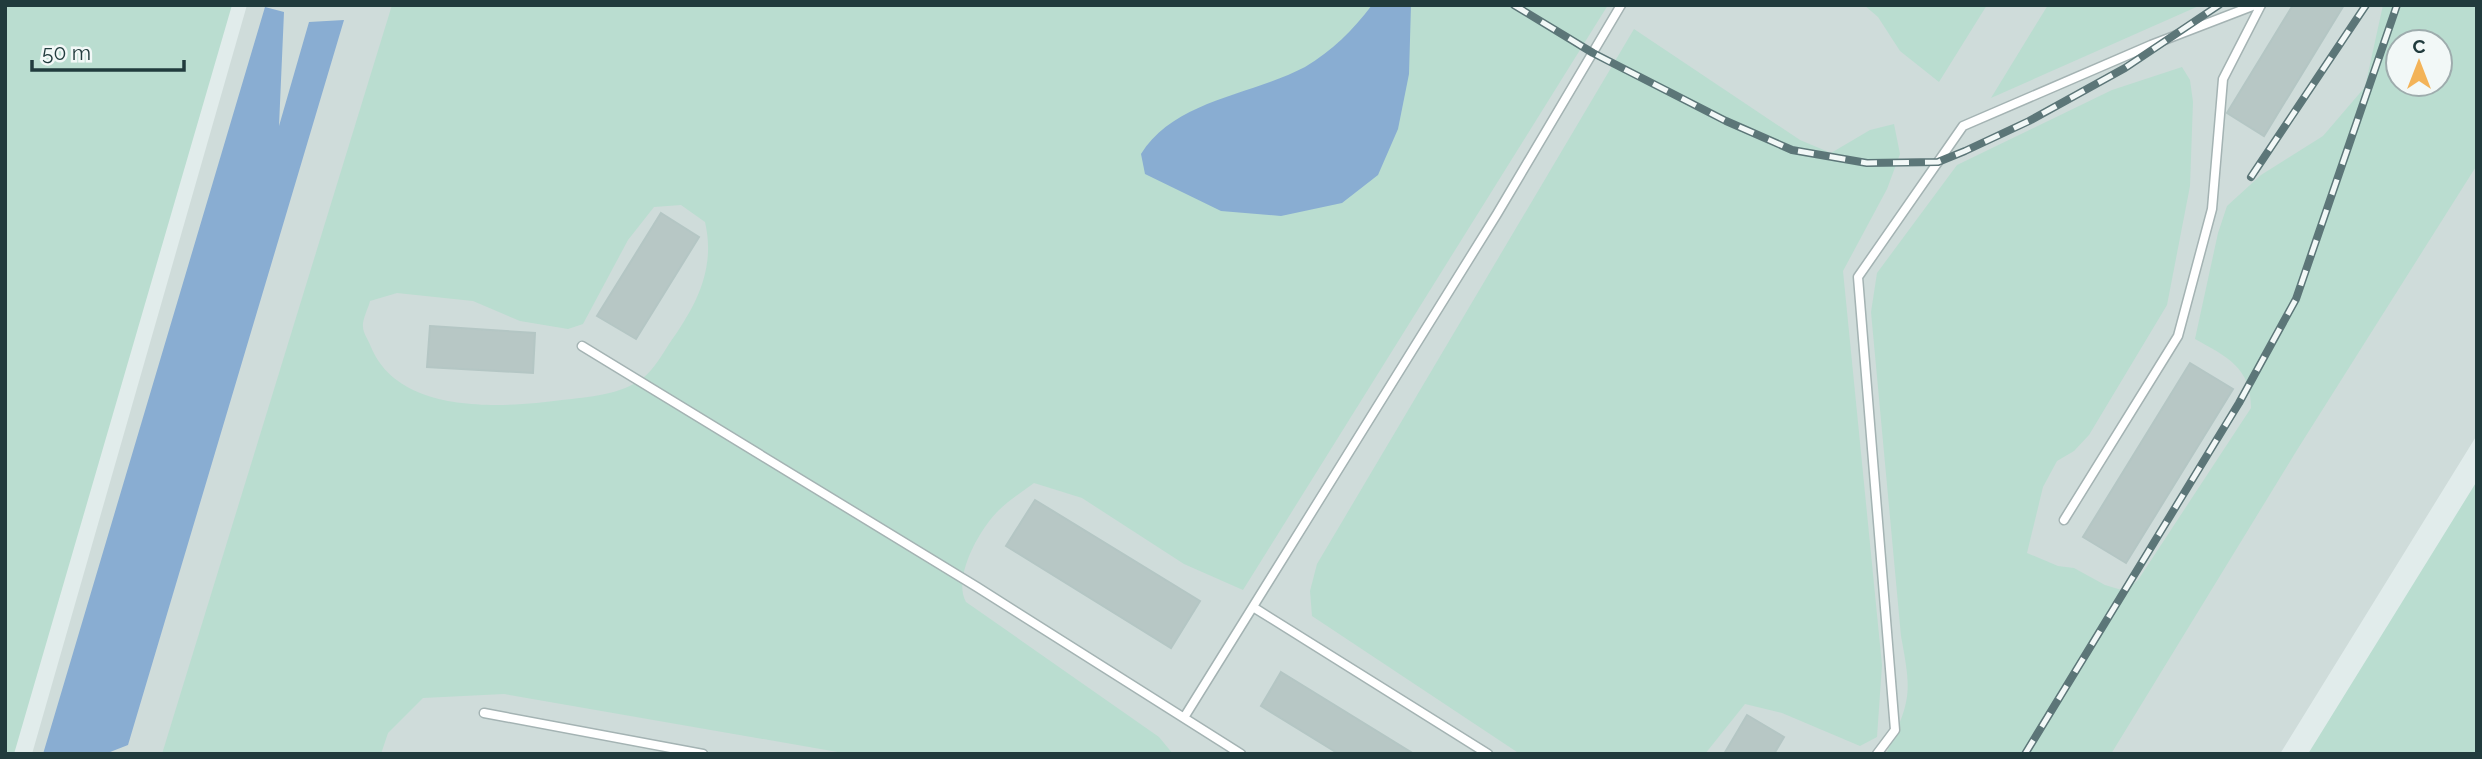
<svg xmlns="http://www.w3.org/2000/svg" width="2482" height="759" viewBox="0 0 2482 759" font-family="Raleway,sans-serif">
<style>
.built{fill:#cfdcda;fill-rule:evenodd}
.green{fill:#baddd0;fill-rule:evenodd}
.water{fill:#89add2}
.building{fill:#b7c7c5;stroke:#b4c6c4;stroke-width:2}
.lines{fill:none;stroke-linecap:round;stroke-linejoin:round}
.service-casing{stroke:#a4b3b3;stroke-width:11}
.service{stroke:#fff;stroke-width:8}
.rail-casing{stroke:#5c7678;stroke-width:8}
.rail{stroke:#f2f8f7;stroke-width:5;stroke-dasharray:16;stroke-linecap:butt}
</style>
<rect width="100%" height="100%" fill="#e1eceb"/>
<path class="built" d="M247 5H2477V435L2280 754H32ZM2398 42H2440V84H2398Z"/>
<path class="green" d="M5 5H232L14 754H5Z
M392 5H1608L1243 590 1184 564 1082 498 1034 483C1022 492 1009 500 999 510 980 528 952 578 966 602L1159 737 1173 754H849L504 694 423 698 388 733 381 754H162ZM681 205 705 222C716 269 696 306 669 344 662 355 654 369 643 378 621 395 588 397 562 400 502 408 399 415 371 347 369 341 363 333 363 327 362 320 368 309 370 301L397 293 473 301 520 321 568 329 583 324 628 240 654 207Z
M1864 5H1987L1939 82 1900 51 1878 17Z
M2048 5H2201L1991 98Z
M2383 5H2477V165L2297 450 2111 754H1886C1911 699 1912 695 1901 636L1871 312 1877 273 1957 165 2112 90 2182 67 2190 80 2193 102 2190 186 2167 305 2089 435 2074 451 2057 461 2043 487 2027 553 2058 566 2074 568 2105 585 2125 591 2138 580 2251 408C2251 367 2227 357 2195 339L2218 233 2227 206 2261 175 2323 136 2365 87ZM2398 42H2440V84H2398Z
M1634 29 1800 140 1831 153 1870 130 1894 124 1900 154 1887 189 1843 271 1882 665 1877 737 1860 746 1782 713 1745 704 1705 754H1520L1312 616 1310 591 1317 564Z
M2477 481V754H2308Z"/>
<path class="water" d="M1372 5H1411L1409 74 1398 129 1378 175 1342 203 1281 216 1221 211 1145 174 1141 154C1174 100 1252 95 1305 67 1332 51 1353 30 1372 5Z
M265 7 284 12 279 126 309 22 344 20 128 745 105 754H43Z"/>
<path class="building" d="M2293 5H2344L2264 136 2227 113Z
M661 213 699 237 636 339 597 316Z
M430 326 535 333 533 373 427 367Z
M2190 363 2233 389 2126 563 2083 537Z
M1035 500 1200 601 1171 648 1006 546Z
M1281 672 1414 754H1339L1261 706Z
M1747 715 1784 737 1774 754H1724Z"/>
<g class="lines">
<g class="service-casing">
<path id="service" d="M582 346 977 587 1241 754
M2064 520 2178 336 2212 209 2223 79 2261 5
M1253 607 1488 754
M484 713 703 754
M1185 716 1497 214 1621 5
M1877 754 1895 730 1858 277 1963 126 2151 45 2255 5"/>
</g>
<use href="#service" class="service"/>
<g class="rail-casing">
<path id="rail" d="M1514 5 1593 53 1726 121 1792 150 1867 163 1938 162 1965 151 2029 121 2125 68 2219 5
M2251 177 2366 5
M2025 754 2239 403 2296 299 2397 5"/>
</g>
<use href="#rail" class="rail"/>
</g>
<rect width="2482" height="759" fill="none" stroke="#213b3d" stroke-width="14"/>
<g transform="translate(2419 63)"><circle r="33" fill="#f2f8f7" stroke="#9eacad" stroke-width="2"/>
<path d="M0-5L12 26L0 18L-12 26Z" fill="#f3b358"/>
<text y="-10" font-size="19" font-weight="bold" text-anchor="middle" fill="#213b3d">С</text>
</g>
<path d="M32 60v10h152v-10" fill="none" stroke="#213b3d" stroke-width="3.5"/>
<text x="42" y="60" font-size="21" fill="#213b3d" stroke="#f2f8f7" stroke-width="5" paint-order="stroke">50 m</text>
</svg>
